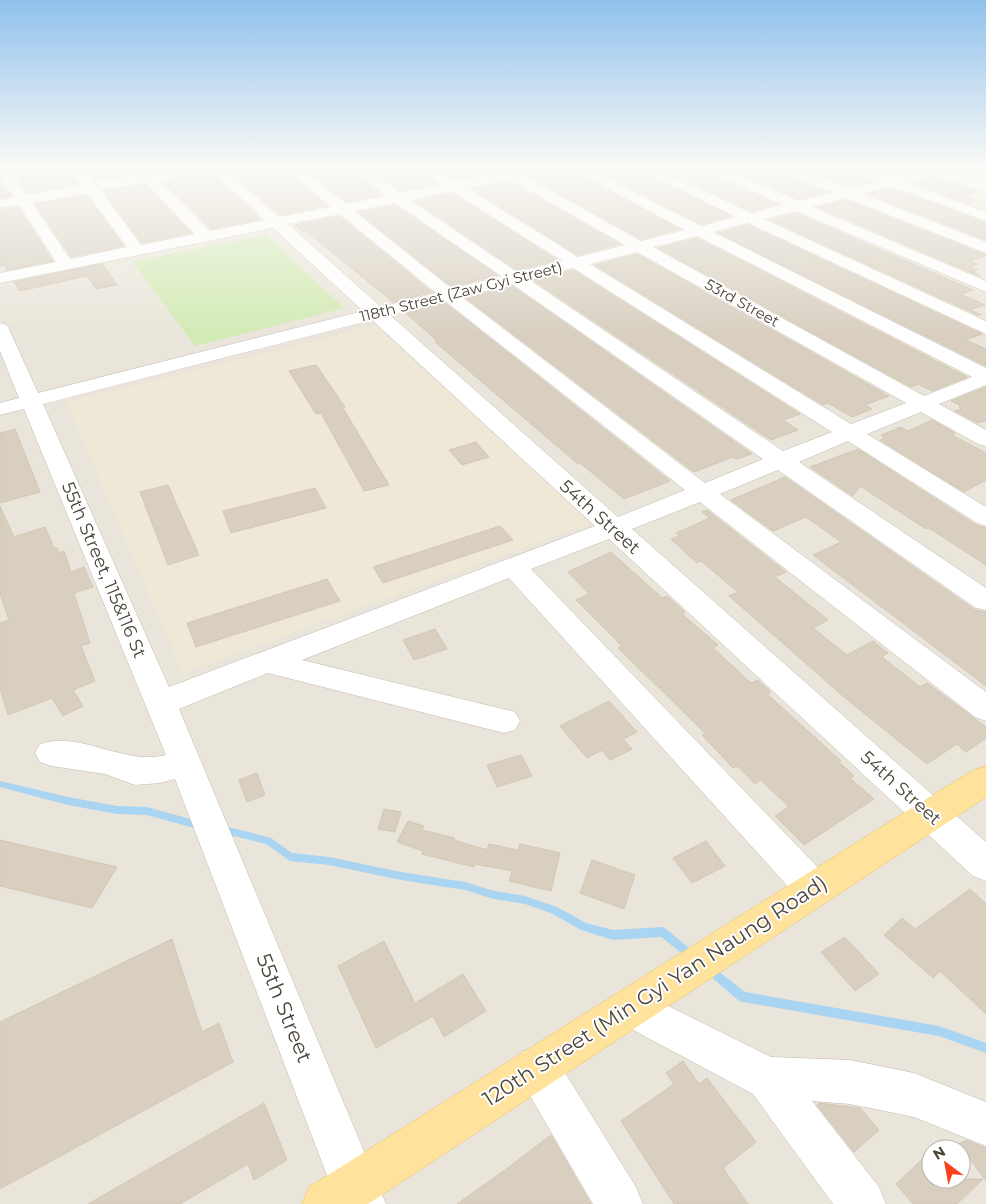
<svg xmlns="http://www.w3.org/2000/svg" width="986" height="1204" viewBox="0 0 986 1204" font-family="Montserrat,sans-serif">
<style>
.residential{fill:#eae5da;fill-rule:evenodd}
.education{fill:#efe8d6}
.green{fill:#d2eab5}
.lines{fill:none;stroke-linecap:round;stroke-linejoin:round}
.stream{fill:#a9d4f2;fill-rule:evenodd}
.building{fill:#d8cfc1;stroke:#d3c7b4}
.minor-casing{stroke:#c2bbae;stroke-width:1}
.major-casing{stroke:#e6c16a;stroke-width:1}
.minor{fill:#fff;fill-rule:evenodd}
.major{fill:#ffe39c;fill-rule:evenodd}
.labels{text-anchor:middle;stroke-width:4;stroke-linejoin:round;paint-order:stroke}
.far-street-label{font-size:15px;fill:#4b4439;stroke:#fff}
.street-label{font-size:18px;fill:#4b4439;stroke:#fff}
.near-street-label{font-size:21px;fill:#4b4439;stroke:#fff}
</style>
<rect width="100%" height="100%" fill="#f6f3ec"/>
<path class="residential" d="M0 167H986V1204H0ZM931 1149H961V1179H931Z"/>
<path class="education" d="M376 326 590 523 183 673 66 402Z"/>
<path class="green" d="M266 235 344 308 195 346 133 262Z"/>
<g class="lines">
<path class="stream" d="M0 781 68 797 117 806 147 807 201 822 204 823 205 826 204 829 201 830 147 815 117 814 68 805 0 787Z
M221 825 271 838 292 853 329 857 401 872 465 882 494 891 525 896 557 907 586 923 613 930 663 927 666 929 694 952 696 955 694 958 691 960 688 958 661 937 613 940 581 930 551 913 525 904 494 899 465 890 401 880 329 865 290 861 266 844 218 832 217 829 218 826Z
M710 965 713 967 745 992 939 1026 986 1043V1053L939 1036 743 1002 739 1001 707 973 705 970 707 967Z"/>
</g>
<path class="building" d="M5 167H62V169L170 167 95 181 89 172 81 170 73 176 79 184 28 193 17 176 5 175 1 181 11 196 0 198V172H3Z
M226 167H283L327 206 280 215Z
M303 167H349L382 195 346 202Z
M370 167H415L437 184 400 191Z
M437 167H500L498 171 456 180Z
M595 167H632L731 216 701 224 591 168Z
M657 167H700L702 172 778 204 751 211Z
M726 167H773L775 172 827 192 799 199Z
M800 167H844L846 172 872 181 848 187Z
M872 167H919V169L893 175Z
M563 171 567 173 573 172 680 229 641 239 529 177Z
M210 172 261 219 211 229 163 181Z
M933 177 978 192 967 196 977 201 968 203 912 182Z
M509 181 620 244 578 255 472 189Z
M145 184 191 233 142 243 103 191Z
M891 188 986 223V240L868 194Z
M452 193 557 260 517 270 415 201Z
M86 195 124 246 71 257 35 204Z
M846 200 986 255 970 261 978 264 970 267 978 270 973 272 980 275 979 276 818 207Z
M395 205 497 275 452 287 358 212Z
M18 207 53 261 7 270 5 265 0 266V210Z
M796 213 973 290 961 294 985 305 970 310 981 315H978L770 220Z
M339 216 432 292 393 302 307 232H304L294 225Z
M748 225 982 334 966 340 986 349V366L718 233Z
M697 238 967 377 932 391 918 384 911 387 658 248Z
M637 254 889 396 865 405 872 409 852 417 828 403 823 405 595 265Z
M102 264 117 285 96 289 87 276 20 291 14 282Z
M573 270 800 414 783 420 798 430 771 440 533 280Z
M512 286 752 454 737 459 733 457 694 472 466 298Z
M445 303 670 481 624 499 580 463 578 464 435 342 437 341 406 313Z
M316 365 345 407 343 408 389 485 364 491 321 413 316 414 289 371Z
M986 387V422L984 421 978 423 955 411 961 409 959 407 961 406 951 401Z
M932 420 955 433 952 435 986 453V480L964 492 880 440 885 438 881 435 901 427 908 431Z
M15 429 40 492 0 503V433Z
M476 442 489 457 462 465 449 450Z
M858 449 976 525 986 528V565L929 528 926 529 860 486 853 496 810 467Z
M785 477 975 610 986 612V686L813 555 841 542 806 517 773 531 731 500Z
M168 485 199 555 168 565 140 492Z
M315 488 326 508 231 533 223 511Z
M0 506 14 537 45 527 54 548H57L59 553 64 551 71 572 84 567 93 587 74 593 90 643 81 646 95 681 73 690 83 706 63 716 52 698 8 715 0 689V623L9 620 0 594Z
M707 510 786 572 775 577 828 620 813 628 847 655 873 641 888 653 882 657 920 687 927 683 986 727V738L966 752 957 744 927 764 844 697 729 596 738 592 701 561 697 563 671 539 679 536 676 533 710 518 702 512Z
M500 526 513 540 383 583 373 567Z
M611 552 662 598 667 596 685 612 682 614 718 645 713 648 751 683 758 680 771 692 767 694 841 761 839 762 854 776 850 778 874 799 804 845 775 816 789 807 761 780 755 784 737 766 733 768 702 735 705 733 618 648 622 646 576 600 589 594 568 572Z
M327 579 340 601 196 647 187 623Z
M435 629 447 649 414 660 403 640Z
M609 701 637 732 623 739 632 749 610 760 602 750 587 758 560 726Z
M521 755 532 776 497 787 487 765Z
M257 773 265 795 247 802 239 780Z
M384 809 401 812 395 832 378 829Z
M408 821 424 826 422 830 455 838 454 840 487 850 489 844 518 850 520 844 560 853 551 891 509 881 512 871 475 864 474 867 422 854 423 851 397 842Z
M0 840 69 856 117 867 92 908 0 886Z
M706 841 725 866 692 883 673 858Z
M592 860 635 875 624 909 580 893Z
M970 889 986 904V1014L940 971 933 978 884 935 902 918 915 929Z
M845 937 879 974 855 991 821 952Z
M172 939 202 1032 219 1023 233 1062 0 1189V1022Z
M384 941 415 1003 463 974 486 1011 444 1037 433 1016 376 1048 338 966Z
M683 1061 699 1084 707 1078 756 1142 723 1168 748 1204H674L621 1121 674 1084 666 1073Z
M264 1103 287 1160 254 1180 248 1164 180 1204H88Z
M819 1103 860 1108 879 1130 854 1152 817 1105Z
M551 1135 591 1204H457L509 1167Z
M966 1140 986 1148V1181L959 1144Z
M931 1151V1179H983L957 1204H913L896 1184Z"/>
<g class="lines">
<g class="minor-casing">
<path id="minor" d="M183 167H223L279 217 331 207 285 167H300L346 204 386 196 351 167H366L400 193 442 185 417 167H433L456 182 500 173 501 169 506 168 513 170 528 167H556L555 170 524 176 641 241 685 230 567 167H584L701 226 736 217 634 167H652L751 213 784 205 703 170 702 167H720L799 201 833 192 776 170 775 167H794L848 189 878 181 847 170 846 167H865L893 177 921 170V167H956L948 172 986 184V193L933 175 906 182 986 212V221L891 186 862 194 986 242V253L846 198 812 207 986 281V292L796 211 764 219 986 321V334L748 223 713 232 986 368V385L939 404 986 430V446L978 444 921 412 867 434 986 507V526L977 523 848 441 799 462 986 588V610L976 608 778 470 720 494 986 692V721L975 717 700 502 632 529 986 842V881L973 876 609 539 531 569 827 877 832 889 827 901 814 906 801 901 509 578 302 660 515 712 520 721 515 730 504 733 268 673 179 709 386 1204H338L175 779 160 783 135 785 105 774 51 766 40 762 35 753 40 744C80 730 124 766 166 755L24 409 0 415V403L19 398 0 351V323L7 325 9 329 38 393 363 311 273 228 0 283V273L56 262 19 205 0 208V200L14 197 3 180 5 177H15L27 195 82 185 75 176 82 172 87 173 94 183ZM211 170 265 220 210 231 159 180ZM509 179 625 245 578 257 467 188ZM146 182 195 234 141 245 100 190ZM452 191 562 261 517 272 410 200ZM87 193 127 247 70 259 32 203ZM395 203 501 276 452 289 354 211ZM340 214 436 293 381 307 288 224ZM697 236 972 377 924 396 653 247ZM637 252 906 403 851 424 590 264ZM573 268 832 432 783 451 528 279ZM512 284 763 459 705 483 462 297ZM445 301 685 490 618 517 390 315ZM372 320 595 526 169 687 43 404Z
M632 988 771 1057 850 1060 914 1073 986 1102V1146L914 1117 850 1104 812 1101 879 1187 886 1204H833L753 1094 618 1022 612 1008 618 994Z
M537 1046 552 1052 636 1187 643 1204H593L522 1082 516 1067 522 1052Z"/>
</g>
<g class="major-casing">
<path id="major" d="M986 766V797L368 1204H302L309 1187 918 804 974 770Z"/>
</g>
<use href="#minor" class="minor"/>
<use href="#major" class="major"/>
</g>
<linearGradient id="sky" x2="0" y2="1"><stop stop-color="#8fc1ec"/><stop offset="0.5" stop-color="#fbfaf6"/><stop offset="1" stop-color="#fbfaf6" stop-opacity="0"/></linearGradient>
<rect width="986" height="336" fill="url(#sky)"/>
<g class="labels">
<g class="far-street-label">
<text transform="translate(461 292) rotate(-14)" y="5">118th Street (Zaw Gyi Street)</text>
<text transform="translate(742 303) rotate(29)" y="5">53rd Street</text>
</g>
<g class="street-label">
<text transform="translate(600 517) rotate(42)" y="6">54th Street</text>
<text transform="translate(104 570) rotate(67)" y="6">55th Street, 115&amp;116 St</text>
<text transform="translate(901 788) rotate(42)" y="6">54th Street</text>
</g>
<g class="near-street-label">
<text transform="translate(655 991) rotate(-33)" y="7">120th Street (Min Gyi Yan Naung Road)</text>
<text transform="translate(284 1008) rotate(68)" y="7">55th Street</text>
</g>
</g>
<g transform="translate(946 1164) rotate(328)"><circle r="24" fill="#ffffff" stroke="#b7b4b0"/>
<path d="M0-4L9 19L0 12L-9 19Z" fill="#fc3f1d"/>
<text y="-8" font-size="14" font-weight="bold" text-anchor="middle" fill="#4b4439">N</text>
</g>
</svg>
